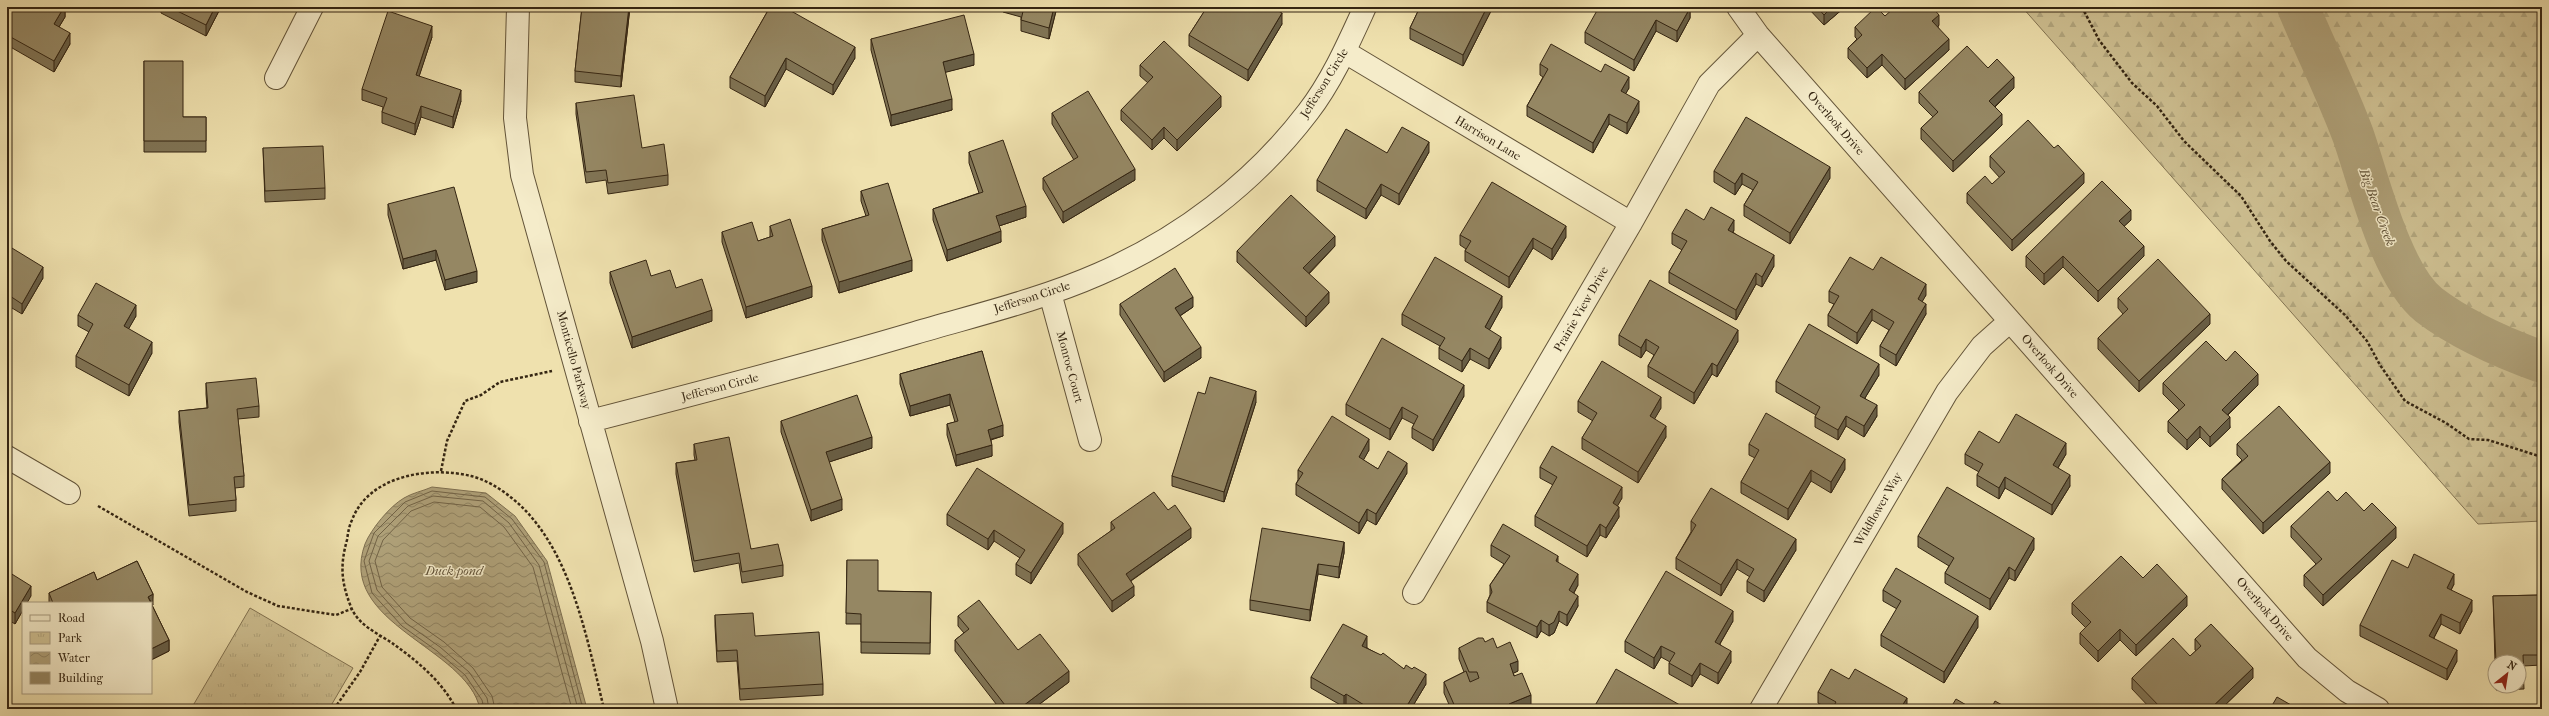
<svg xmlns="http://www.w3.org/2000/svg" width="2549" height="716" viewBox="0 0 2549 716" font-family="'IM FELL French Canon',serif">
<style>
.forest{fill:url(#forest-firs);stroke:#827352}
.park{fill:url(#park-tufts);stroke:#827352}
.water{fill:url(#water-waves);stroke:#7e6f50}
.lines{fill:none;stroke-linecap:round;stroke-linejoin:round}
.shore{stroke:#726346;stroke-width:1}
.river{stroke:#afa179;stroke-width:42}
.street-casing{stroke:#635439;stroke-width:24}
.path{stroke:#342512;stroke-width:2.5;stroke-dasharray:3 2;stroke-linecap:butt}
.street{stroke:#f5ecca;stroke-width:22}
.wall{fill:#807455;stroke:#342512}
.shaded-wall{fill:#685e45;stroke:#342512}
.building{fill:#958763;stroke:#342512}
.labels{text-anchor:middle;stroke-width:3;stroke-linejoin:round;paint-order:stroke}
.street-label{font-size:12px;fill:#342512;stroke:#f5ecca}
.water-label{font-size:13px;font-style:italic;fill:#5f5036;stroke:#f5ecca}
</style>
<defs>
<pattern id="forest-firs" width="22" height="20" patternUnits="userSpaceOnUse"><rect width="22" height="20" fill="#cfc193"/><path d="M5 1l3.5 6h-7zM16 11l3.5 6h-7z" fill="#b2a67e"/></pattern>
<pattern id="park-tufts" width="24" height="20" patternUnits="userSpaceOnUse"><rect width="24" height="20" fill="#cfc193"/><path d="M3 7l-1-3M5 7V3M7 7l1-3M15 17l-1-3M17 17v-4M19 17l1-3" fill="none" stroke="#b2a67e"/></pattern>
<pattern id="water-waves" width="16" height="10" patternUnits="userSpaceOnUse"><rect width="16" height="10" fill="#afa179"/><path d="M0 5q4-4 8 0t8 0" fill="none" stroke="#8f8362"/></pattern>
</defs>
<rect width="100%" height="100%" fill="#efe1ae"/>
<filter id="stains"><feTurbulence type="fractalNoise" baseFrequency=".005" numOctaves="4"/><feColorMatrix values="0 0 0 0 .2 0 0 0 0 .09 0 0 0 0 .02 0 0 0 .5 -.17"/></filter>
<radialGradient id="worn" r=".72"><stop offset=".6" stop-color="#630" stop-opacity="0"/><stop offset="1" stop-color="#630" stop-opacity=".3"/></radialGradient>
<path class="forest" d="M2022 7H2542V521L2478 524Z"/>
<path class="park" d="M250 608 353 668 329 709H191Z"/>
<path class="water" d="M432 487 486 493 515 516 547 561 587 709H480C467 647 336 624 365 544 371 529 390 506 404 498 412 493 423 491 432 487Z"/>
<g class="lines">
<path class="shore" d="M484 709 482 700 465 675 437 651 402 626 372 593 364 561 374 533 405 502 432 491 485 497 512 519 544 562 583 709
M489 709 487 698 469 672 440 647 406 623 377 590 369 561 378 536 408 506 433 496 483 501 509 523 539 565 578 709
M495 709 492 696 473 668 444 642 410 618 382 587 375 561 383 540 411 511 434 502 480 507 504 527 533 567 572 709"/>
<path class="river" d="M2298 7C2316 50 2337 92 2353 135 2369 181 2391 275 2429 305 2463 331 2503 348 2542 362"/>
<g class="street-casing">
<path id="street" d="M518 7 515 118 522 175 652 641 667 709
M1738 7 1758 35 2307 658 2347 691 2378 709
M1345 52 1631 223
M276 78 312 7
M1050 293 1090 440
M590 421C699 393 807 365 915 333 976 315 1040 300 1099 274 1180 239 1254 183 1308 112 1332 81 1349 42 1365 7
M7 457 69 493
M1414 593 1631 223 1709 84 1758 35
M1761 709 1947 392 1982 346 2010 321"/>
</g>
<path class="path" d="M2082 7 2099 40 2132 83 2157 106 2184 141 2241 196 2270 241 2286 261 2345 315 2367 341 2380 365 2405 401 2446 423 2469 439 2488 440 2542 457
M441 471 447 441 465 401 481 395 500 382 552 371
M98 506 247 592 278 606 336 615 351 609
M334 709 360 672 380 636
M456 709C443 682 416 660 392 643 377 633 358 625 351 607 341 582 340 565 347 540 348 533 349 526 352 520 369 475 430 466 471 476 491 481 510 495 524 509 573 559 588 643 604 709"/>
<use href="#street" class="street"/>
</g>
<path class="wall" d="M7 7H65V17L59 27 70 44 54 72 7 45Z
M161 7H221L206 36 161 13Z
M582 7H630L621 87 575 82V71Z
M770 7 855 58 833 95 786 69 765 107 730 88V77Z
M1003 7H1057L1049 39 1021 31V17L1003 12Z
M1196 7H1273V8L1282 24 1248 81 1189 46V35L1204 12Z
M1420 7H1493L1463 66 1410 39V28Z
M1807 7H1845L1824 25Z
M1690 8V18L1677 42 1656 31 1634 71 1585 43V32Z
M1885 16 1939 25 1938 27 1949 50 1905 90 1882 65 1867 78 1848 58V48L1857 39 1855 37V27Z
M432 37 419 76 461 101 453 128 421 117 415 135 382 123V112L383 107 362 100V89Z
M871 39 974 65 945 72 952 110 891 126 871 50Z
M144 61 183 117H206V152H144Z
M1540 64 1601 72 1629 88 1625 94 1639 112 1627 134 1609 124 1593 153 1527 116V106L1543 77 1540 75Z
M1140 65 1221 107 1177 151 1164 138 1152 150 1121 120V110L1148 83 1140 76Z
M1988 68 2014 88 1995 107 2002 125 1953 172 1921 139V128L1933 117 1919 103V92Z
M576 103 642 148 668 175V185L608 194 606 180 586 183 576 114Z
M1052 113 1135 180 1063 223 1043 189V178L1074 160 1052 124Z
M263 148 325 188V199L265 202Z
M969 152 1026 217 999 226 1001 242 947 261 933 220V209L979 193 969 163Z
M1429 152 1399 205 1381 195 1366 219 1317 191V180L1387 153Z
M1990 156 2084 183 2012 251 1967 203V193L1992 184 2000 178 1990 167Z
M1714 171 1830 178 1790 244 1744 216V205L1753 190 1742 184 1735 195 1714 182Z
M861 191 912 271 839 293 822 240V229L866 216 861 201Z
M388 204 477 282 445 290 436 260 403 269 388 215Z
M1704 220 1734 230 1733 232 1774 266 1762 287 1756 284 1736 320 1669 283V272L1682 250 1672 244V233Z
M2131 220 2124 226 2144 256 2098 302 2063 267 2044 285 2026 267V256Z
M770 226 812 297 746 318 722 242V232L758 241 770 237Z
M1460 235 1566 237 1552 260 1533 248 1509 288 1465 261V251L1466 249 1460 245Z
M7 245 43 278 22 314 7 305Z
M1335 246 1309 274 1329 303 1306 327 1237 262V251Z
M1873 270 1926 295 1922 301 1926 314 1896 366 1880 356V346L1889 330 1872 320 1857 344 1828 326V315L1834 304 1829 302V291Z
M610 272 651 276 676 288 712 321 632 348 610 283Z
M2118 298 2210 324 2139 392 2098 349V338L2123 314 2118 308Z
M1120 304 1193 307 1180 316 1201 358 1164 382 1120 315Z
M1502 307 1489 330 1501 348 1489 369 1470 359 1462 372 1439 359V348L1440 346 1402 325V314Z
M78 315 136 316 128 329 152 353 129 396 76 367V356L89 332 78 326Z
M1619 335 1738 341 1717 377 1712 374 1694 404 1648 377V366L1654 355 1646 350 1641 358 1619 345Z
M982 351 1003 436 991 440 992 456 956 466 947 435V424L955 422 950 405 910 416 900 384V374Z
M2226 361 2258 385 2228 415 2230 428 2210 447 2200 437 2187 450 2168 432V421L2179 410 2163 394V383Z
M1879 375 1865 398 1877 416 1864 437 1846 426 1838 440 1815 427V417L1816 415 1776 392V381Z
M206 383 259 406V417L238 419 244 476V487L235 488 236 500V511L189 516 179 422V411L207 408 206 394Z
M1205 394 1256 402 1224 502 1172 486V476Z
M1464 396 1433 451 1412 438V428L1414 424 1402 418 1390 440 1346 415V404Z
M1578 401 1661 408 1654 419 1666 437 1638 483 1582 449V438L1593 421 1578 412Z
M781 421 872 448 829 462 842 510 811 521 781 432Z
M1999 443 2066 454 2058 468 2070 486 2052 515 2005 488 1999 499 1977 486V475L1979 472 1965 464V454Z
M694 444 751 549 783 565V576L742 583 739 563 694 572 676 474V463L695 460 694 455Z
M1749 444 1845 469 1831 493 1811 481 1788 520 1741 493V482L1755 458 1749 455Z
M2237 444 2330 473 2263 534 2222 489V479L2242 460 2237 455Z
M1369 450 1363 460 1378 469 1407 473 1376 525 1367 520 1359 534 1296 495V484L1298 480V470Z
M1540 467 1622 498 1617 506 1619 517 1606 538 1600 535 1587 557 1535 526V516L1553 485 1540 478Z
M2337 501 2364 511 2396 538 2323 606 2304 586V575L2316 564 2291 537V526Z
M1168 510 1191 538 1131 581 1134 596 1112 612 1078 565V554L1111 531V522Z
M947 514 1063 533 1031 584 1016 575V564L1020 558 994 541 988 550 947 525Z
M1691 521 1796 550 1764 602 1747 592V581L1750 577 1737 569 1721 596 1676 569V558L1691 532Z
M1918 536 2034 549 2015 581 2009 578 1990 610 1945 583V573L1949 566 1918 547Z
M1344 542V553L1339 578 1318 574 1310 621 1250 610V600Z
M1491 545 1558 563 1578 585 1574 593 1578 606 1567 626 1559 621 1554 633 1549 636 1541 631 1537 638 1487 612V602L1490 595V585L1504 564 1491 556Z
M847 560 878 591 931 592 930 654 861 653V624H846Z
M137 561 153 594 152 605 169 640V651L151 660V603H49V593L94 572 97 580Z
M2408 568 2454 584 2451 590 2472 611 2460 634 2441 624 2434 638 2457 661 2447 680 2360 636V625Z
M7 571 31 596 23 603V610L15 624 7 619Z
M2143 578 2187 606 2136 656 2120 640 2098 662 2080 644V633L2086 628 2072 614V603Z
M1883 590 1978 627 1944 683 1881 646V635L1897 609 1883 601Z
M2542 595V665L2523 666 2524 689 2496 690V686H2519V662H2495L2493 596Z
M715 615 823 684V695L740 700 737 661 717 662 715 626Z
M958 616 1018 650 1069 682 1033 709H1000L955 651V640L964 633 958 626Z
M1733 621 1720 644 1731 662 1718 684 1700 674 1692 687 1669 674V663L1670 662 1661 657 1654 669 1625 652V641Z
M2195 639 2253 678 2221 709H2151L2132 689V678L2190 656 2196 651 2195 650Z
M1485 642 1497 648 1518 671 1513 673 1531 706 1522 709H1451L1444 693V682L1464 672 1459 659V648Z
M1367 647V648L1404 669 1426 684 1411 709H1353L1346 705 1344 707 1311 688V677Z
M1849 679 1907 709H1829L1818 703V692Z"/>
<path class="shaded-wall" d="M64 7H65V17L54 35V24Z
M215 7H221L206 36V25Z
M629 7H630L621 87V76Z
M1054 7H1057L1049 39V28Z
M1487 7H1493L1463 66V55Z
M1832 7H1845L1824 25V15Z
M1690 8V18L1677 42V31Z
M1282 13V24L1248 81V70Z
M1939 15V25L1932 32V21Z
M1656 20V31L1634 71V60Z
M432 26V37L416 86V75Z
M70 33V44L54 72V61Z
M1949 39V50L1905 90V79Z
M855 47V58L833 95V85Z
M974 54V65L943 73V62Z
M1882 54V65L1867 78V68Z
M786 58V69L765 107V96Z
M1629 77V88L1621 102V91Z
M2014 77V88L1989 112V101Z
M461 90V101L453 128V117Z
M1221 96V107L1177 151V140Z
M952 99V110L891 126V115Z
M1639 101V112L1627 134V123Z
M421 106V117L415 135V124Z
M1609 114V124L1593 153V143Z
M2002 114V125L1953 172V161Z
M1164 127V138L1152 150V140Z
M1429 142V152L1399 205V194Z
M1830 167V178L1790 244V233Z
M1135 169V180L1063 223V212Z
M1742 173V184L1735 195V184Z
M2084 173V183L2012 251V240Z
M1381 184V195L1366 219V209Z
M1026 206V217L996 227V216Z
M2131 210V220L2119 231V221Z
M1734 220V230L1728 240V230Z
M1566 226V237L1552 260V249Z
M1001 231V242L947 261V250Z
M1335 236V246L1303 279V268Z
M1533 238V248L1509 288V277Z
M2144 246V256L2098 302V291Z
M436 250V260L403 269V259Z
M1774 255V266L1762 287V277Z
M2063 256V267L2044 285V274Z
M912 260V271L839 293V282Z
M43 267V278L22 314V304Z
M477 271V282L445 290V280Z
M1756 273V284L1736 320V310Z
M1926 284V295L1918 309V299Z
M812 286V297L746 318V307Z
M1329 292V303L1306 327V317Z
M1502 296V307L1485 338V327Z
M1193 297V307L1175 319V308Z
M1926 304V314L1896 366V355Z
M136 305V316L124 337V326Z
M1872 309V320L1857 344V333Z
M712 310V321L632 348V337Z
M2210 314V324L2139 392V381Z
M1738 330V341L1717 377V366Z
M1501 337V348L1489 369V359Z
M1646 339V350L1641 358V348Z
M152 342V353L129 396V385Z
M1201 347V358L1164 382V372Z
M1470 348V359L1462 372V361Z
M1712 363V374L1694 404V393Z
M1879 364V375L1860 406V396Z
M2258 374V385L2222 420V410Z
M1464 385V396L1433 451V440Z
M1256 391V402L1224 502V492Z
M950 394V405L910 416V406Z
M1661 397V408L1650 427V416Z
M1877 405V416L1864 437V426Z
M1402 407V418L1390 440V429Z
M1846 416V426L1838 440V430Z
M2230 417V428L2210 447V437Z
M1003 425V436L988 440V430Z
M1666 426V437L1638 483V472Z
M2200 426V437L2187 450V440Z
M872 437V448L826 463V452Z
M1369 439V450L1359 468V457Z
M2066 443V454L2053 476V465Z
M992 445V456L956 466V455Z
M1845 459V469L1831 493V482Z
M2330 462V473L2263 534V523Z
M1407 463V473L1376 525V514Z
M1811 470V481L1788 520V509Z
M2070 475V486L2052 515V505Z
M2005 477V488L1999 499V488Z
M1622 487V498L1613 514V503Z
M842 499V510L811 521V510Z
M1619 507V517L1606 538V528Z
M1367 509V520L1359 534V523Z
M1063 523V533L1031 584V573Z
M1600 524V535L1587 557V546Z
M2396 527V538L2323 606V595Z
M1191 528V538L1126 584V574Z
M994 530V541L988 550V539Z
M2034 538V549L2015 581V571Z
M1796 539V550L1764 602V591Z
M1344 542V553L1339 578V567Z
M1558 556V567L1556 561Z
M1737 559V569L1721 596V585Z
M1318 564V574L1310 621V610Z
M2009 567V578L1990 610V599Z
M1578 574V585L1569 601V590Z
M2454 574V584L2447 598V588Z
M31 586V596L27 603H23V610L15 624V613Z
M1134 586V596L1112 612V601Z
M153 594V605L148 597Z
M1578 596V606L1567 626V615Z
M2187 596V606L2136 656V645Z
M2472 600V611L2460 634V623Z
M1559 611V621L1554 633 1549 636V625Z
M1733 611V621L1715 652V642Z
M2441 614V624L2429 647V636Z
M1978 616V627L1944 683V672Z
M1541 620V631L1537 638V627Z
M2120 629V640L2098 662V651Z
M1367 636V647L1362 656V646Z
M169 640V651L151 660V649Z
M1661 646V657L1654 669V658Z
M2457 650V661L2447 680V669Z
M1731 651V662L1718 684V673Z
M1518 661V671L1510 675V664Z
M1700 663V674L1692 687V676Z
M2253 668V678L2221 709H2210Z
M1069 671V682L1033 709H1019Z
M1426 674V684L1411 709H1405Z
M1346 694V705L1344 707V696Z
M1531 695V706L1522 709H1509V704Z
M1907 698V709H1900Z"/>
<path class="building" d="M7 7H64L54 24 70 33 54 61 7 35Z
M169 7H215L206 25Z
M582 7H629L621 76 575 71Z
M770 7H784L855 47 833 85 786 58 765 96 730 77Z
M1023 7H1054L1049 28 1021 20 1024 7Z
M1207 7H1271L1282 13 1248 70 1189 35Z
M1420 7H1487L1463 55 1410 28Z
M1599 7H1689L1690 8 1677 31 1656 20 1634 60 1585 32Z
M1817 7H1832L1824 15Z
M1876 7 1885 16 1895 7H1932L1939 15 1932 21 1949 39 1905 79 1882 54 1867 68 1848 48 1862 35 1855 27Z
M388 11 432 26 416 75 461 90 453 117 421 106 415 124 382 112 387 98 362 89Z
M964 15 974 54 943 62 952 99 891 115 871 39Z
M1164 41 1221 96 1177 140 1164 127 1152 140 1121 110 1153 77 1140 65Z
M1551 44 1601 72 1605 64 1629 77 1621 91 1639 101 1627 123 1609 114 1593 143 1527 106 1548 69 1540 64Z
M1967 46 1988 68 1997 59 2014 77 1989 101 2002 114 1953 161 1921 128 1938 112 1919 92Z
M144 61H183V117H206V141H144Z
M1088 91 1135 169 1063 212 1043 178 1078 157 1052 113Z
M634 95 642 148 664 144 668 175 608 183 606 170 586 172 576 103Z
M1746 117 1830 167 1790 233 1744 205 1758 182 1742 173 1735 184 1714 171Z
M2028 120 2054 148 2058 145 2084 173 2012 240 1967 193 1985 176 1992 184 2005 172 1990 156Z
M1402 127 1429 142 1399 194 1381 184 1366 209 1317 180 1346 129 1387 153Z
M1003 140 1026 206 996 216 1001 231 947 250 933 209 983 192 969 152Z
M323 146 325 188 265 191 263 148Z
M2102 181 2131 210 2119 221 2144 246 2098 291 2063 256 2044 274 2026 256Z
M1492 182 1566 226 1552 249 1533 238 1509 277 1465 251 1471 241 1460 235Z
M888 183 912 260 839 282 822 229 869 215 861 191Z
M454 187 477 271 445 280 436 250 403 259 388 204Z
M1291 195 1335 236 1303 268 1329 292 1306 317 1237 251Z
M1711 207 1734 220 1728 230 1774 255 1762 277 1756 273 1736 310 1669 272 1687 241 1672 233 1686 209 1704 220Z
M790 219 812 286 746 307 722 232 752 222 758 241 773 236 770 226Z
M7 245 43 267 22 304 7 294Z
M1435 257 1502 296 1485 327 1501 337 1489 359 1470 348 1462 361 1439 348 1445 338 1402 314Z
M1850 257 1873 270 1881 257 1926 284 1918 299 1926 304 1896 355 1880 346 1894 322 1872 309 1857 333 1828 315 1839 296 1829 291Z
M2158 259 2210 314 2139 381 2098 338 2128 309 2118 298Z
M646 260 651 276 670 270 676 288 702 279 712 310 632 337 610 272Z
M1175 268 1193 297 1175 308 1201 347 1164 372 1120 304Z
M1650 280 1738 330 1717 366 1712 363 1694 393 1648 366 1659 347 1646 339 1641 348 1619 335Z
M96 283 136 305 124 326 152 342 129 385 76 356 93 324 78 315Z
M1809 324 1879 364 1860 396 1877 405 1864 426 1846 416 1838 430 1815 417 1820 407 1776 381Z
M1382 338 1464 385 1433 440 1412 428 1418 416 1402 407 1390 429 1346 404Z
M2206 341 2226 361 2235 351 2258 374 2222 410 2230 417 2210 437 2200 426 2187 440 2168 421 2185 405 2163 383Z
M982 351 1003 425 988 430 992 445 956 455 947 424 958 421 950 394 910 406 900 374Z
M1602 361 1661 397 1650 416 1666 426 1638 472 1582 438 1597 413 1578 401Z
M1210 377 1256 391 1224 492 1172 476 1198 392 1205 394Z
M256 378 259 406 237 409 244 476 234 477 236 500 189 505 179 411 208 408 206 383Z
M857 395 872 437 826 452 842 499 811 510 781 421Z
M2279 406 2330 462 2263 523 2222 479 2248 456 2237 444Z
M1766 413 1845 459 1831 482 1811 470 1788 509 1741 482 1759 450 1749 444Z
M2016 414 2066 443 2053 465 2070 475 2052 505 2005 477 1999 488 1977 475 1983 464 1965 454 1979 431 1999 443Z
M1332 416 1369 439 1359 457 1378 469 1388 451 1407 463 1376 514 1367 509 1359 523 1296 484 1303 473 1298 470Z
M729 437 751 549 778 544 783 565 742 572 739 553 694 561 676 463 697 460 694 444Z
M1552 446 1622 487 1613 503 1619 507 1606 528 1600 524 1587 546 1535 516 1557 477 1540 467Z
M977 468 1063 523 1031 573 1016 564 1025 550 994 530 988 539 947 514Z
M1947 487 2034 538 2015 571 2009 567 1990 599 1945 573 1954 558 1918 536Z
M1711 488 1796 539 1764 591 1747 581 1754 569 1737 559 1721 585 1676 558 1696 525 1691 521Z
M2328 491 2337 501 2346 492 2364 511 2372 503 2396 527 2323 595 2304 575 2322 559 2291 526Z
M1154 492 1168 510 1175 505 1191 528 1126 574 1134 586 1112 601 1078 554 1115 528 1111 522Z
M1503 524 1558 556 1556 561 1578 574 1569 590 1578 596 1567 615 1559 611 1554 622 1549 625 1541 620 1537 627 1487 602 1492 592 1490 585 1510 556 1491 545Z
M1262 528 1344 542 1339 567 1318 564 1310 610 1250 600Z
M2414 554 2454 574 2447 588 2472 600 2460 623 2441 614 2429 636 2457 650 2447 669 2360 625 2392 560 2408 568Z
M2121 556 2143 578 2157 564 2187 596 2136 645 2120 629 2098 651 2080 633 2091 622 2072 603Z
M847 560H878V591L931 592 930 643 861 642V614L846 613Z
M137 561 153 594 148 597 169 640 151 649V603H53L49 593 94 572 97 580Z
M1896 568 1978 616 1944 672 1881 635 1901 601 1883 590Z
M7 571 31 586 15 613 7 608Z
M1666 571 1733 611 1715 642 1731 651 1718 673 1700 663 1692 676 1669 663 1675 653 1661 646 1654 658 1625 641Z
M2542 595V655H2523L2524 678H2519V662H2496L2493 596Z
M979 600 1018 650 1040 634 1069 671 1019 709H1008L955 640 969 629 958 616Z
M753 613 755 636 819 632 823 684 740 689 737 650 717 651 715 615Z
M1343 624 1367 636 1362 646 1381 655 1383 653 1404 669 1406 665 1412 669 1414 667 1426 674 1405 709H1378L1371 705 1369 708 1346 694 1344 696 1311 677Z
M2211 624 2253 668 2210 709H2162L2132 678 2173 638 2190 656 2201 646 2195 639Z
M1478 638H1483L1485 642 1493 638 1497 648 1510 642 1518 661 1510 664 1514 676 1522 673 1531 695 1509 704 1511 709H1456L1444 682 1466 671 1470 682 1479 678 1477 672H1469L1459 648Z
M1616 669 1687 709H1593Z
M1831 669 1849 679 1855 669 1907 698 1900 709H1832L1836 702 1818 692Z
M2277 697 2298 709H2270Z
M1956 699 1973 709H1950Z
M1995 701 2009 709H1991Z
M2255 706 2259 709H2253Z"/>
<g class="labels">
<g class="street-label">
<text transform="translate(1324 83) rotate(-58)" y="4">Jefferson Circle</text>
<text transform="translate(1836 123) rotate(49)" y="4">Overlook Drive</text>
<text transform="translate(1488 138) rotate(31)" y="4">Harrison Lane</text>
<text transform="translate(1032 297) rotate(-18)" y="4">Jefferson Circle</text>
<text transform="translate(1581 309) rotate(-60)" y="4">Prairie View Drive</text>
<text transform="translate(574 360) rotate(75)" y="4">Monticello Parkway</text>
<text transform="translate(2050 366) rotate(49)" y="4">Overlook Drive</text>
<text transform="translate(1070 367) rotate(75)" y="4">Monroe Court</text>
<text transform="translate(720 387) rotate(-15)" y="4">Jefferson Circle</text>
<text transform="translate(1878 509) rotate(-60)" y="4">Wildflower Way</text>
<text transform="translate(2265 609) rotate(49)" y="4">Overlook Drive</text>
</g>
<g class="water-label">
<text transform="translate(2378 207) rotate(70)" y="5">Big Bear Creek</text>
<text x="454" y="575">Duck pond</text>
</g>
</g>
<rect width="2549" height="716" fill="none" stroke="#efe1ae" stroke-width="24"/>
<rect x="8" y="8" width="2533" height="700" fill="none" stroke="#342512" stroke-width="2"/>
<rect x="12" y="12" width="2525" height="692" fill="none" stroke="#342512"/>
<rect x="22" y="602" width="130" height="92" fill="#f5ecca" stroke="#a89c80"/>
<rect x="30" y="615" width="20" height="6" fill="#f5ecca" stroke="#a89c80"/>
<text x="58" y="622" font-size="12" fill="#342512">Road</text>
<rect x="30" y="632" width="20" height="12" fill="url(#park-tufts)" stroke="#a89c80"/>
<text x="58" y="642" font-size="12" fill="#342512">Park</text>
<rect x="30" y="652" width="20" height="12" fill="url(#water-waves)" stroke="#a89c80"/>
<text x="58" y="662" font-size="12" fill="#342512">Water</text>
<rect x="30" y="672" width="20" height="12" fill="#958763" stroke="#a89c80"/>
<text x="58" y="682" font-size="12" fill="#342512">Building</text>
<g transform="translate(2507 674) rotate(30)"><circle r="19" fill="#f5ecca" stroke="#a89c80"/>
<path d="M0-3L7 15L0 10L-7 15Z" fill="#8f2418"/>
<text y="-6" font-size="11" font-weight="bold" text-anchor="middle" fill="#342512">N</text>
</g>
<rect width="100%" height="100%" filter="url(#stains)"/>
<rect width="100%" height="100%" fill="url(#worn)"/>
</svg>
